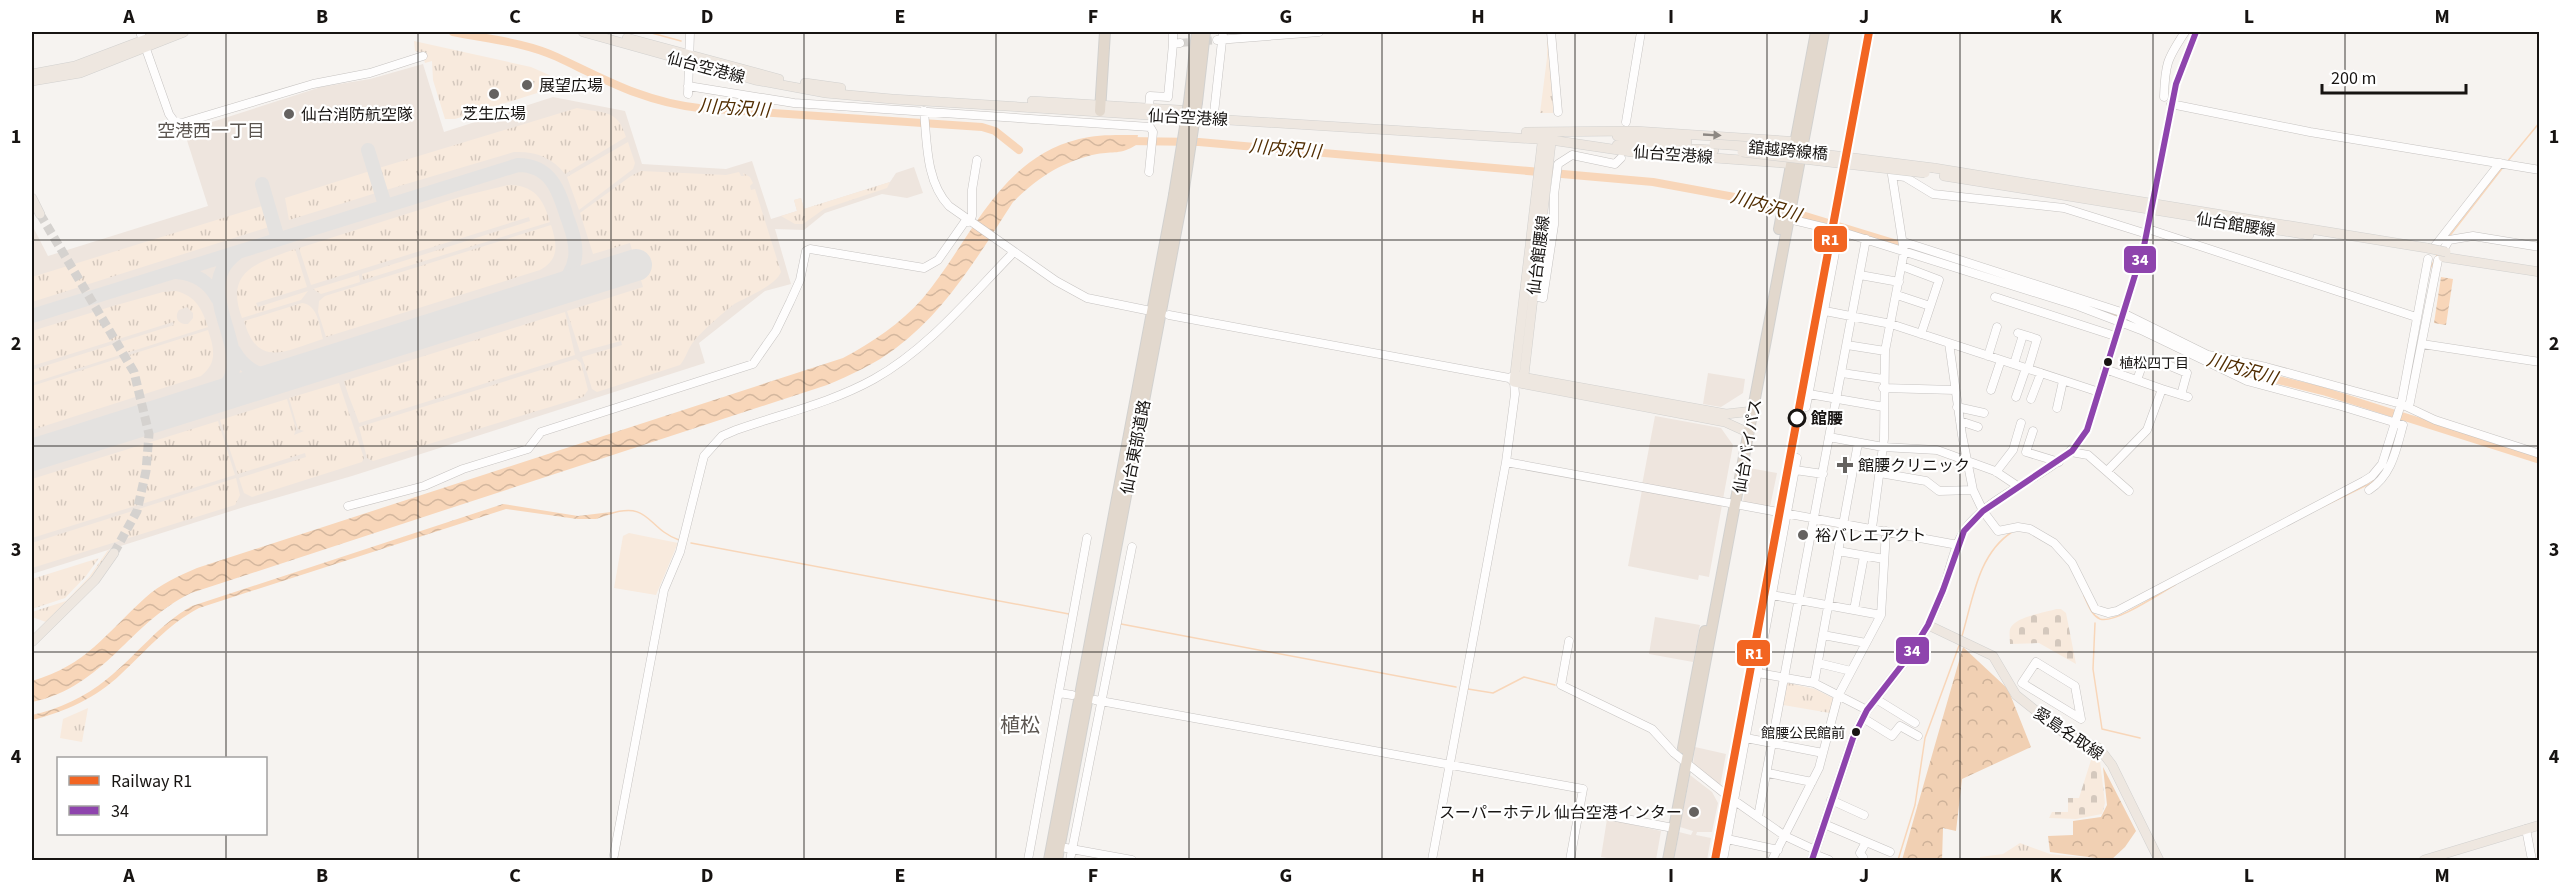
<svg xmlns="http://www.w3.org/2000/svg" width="2571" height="892" viewBox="0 0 2571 892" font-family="'Source Sans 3','Noto Sans JP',sans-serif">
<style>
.built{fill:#eee5de}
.grass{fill:url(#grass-tufts);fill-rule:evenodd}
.forest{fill:url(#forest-crowns)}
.cemetery{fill:url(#cemetery-stones)}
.garden{fill:#f8eadd}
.water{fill:url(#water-waves)}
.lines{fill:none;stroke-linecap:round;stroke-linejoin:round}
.stream{stroke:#f8d6b9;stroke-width:1.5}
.river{stroke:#f8d6b9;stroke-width:8}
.taxiway{stroke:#e4e2e0;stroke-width:14}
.runway{stroke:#e4e2e0;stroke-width:32}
.minor-tunnel{stroke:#d5d2cf;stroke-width:8;stroke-dasharray:8 4;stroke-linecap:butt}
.major-tunnel{stroke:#d5d2cf;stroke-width:9;stroke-dasharray:9 4.5;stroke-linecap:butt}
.minor-casing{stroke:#c6c3c1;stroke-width:9}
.major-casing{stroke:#d2d1cf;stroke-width:10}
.highway-casing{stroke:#d2d1cf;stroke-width:12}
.minor{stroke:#fefdfd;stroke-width:8}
.major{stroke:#eee7e0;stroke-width:9}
.highway{stroke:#e2d8cd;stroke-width:10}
.major-bridge-casing{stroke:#d2d1cf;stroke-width:10;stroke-linecap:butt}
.highway-bridge-casing{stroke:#d2d1cf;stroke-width:12;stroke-linecap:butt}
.major-bridge{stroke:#eee7e0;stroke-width:9}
.highway-bridge{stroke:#e2d8cd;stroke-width:10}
.bus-1-casing{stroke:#fff;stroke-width:10}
.bus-1{stroke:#8e44ad;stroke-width:6}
.rail-1-casing{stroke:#fff;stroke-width:12}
.rail-1{stroke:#f26522;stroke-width:8}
.oneway{fill:#8d8883}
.grid{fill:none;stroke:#171412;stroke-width:1.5;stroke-opacity:0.55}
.poi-dot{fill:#656260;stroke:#fff;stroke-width:2}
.bus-dot{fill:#171412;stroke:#fff;stroke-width:2}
.stop-dot{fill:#fff;stroke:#171412;stroke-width:3}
.labels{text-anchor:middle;stroke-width:4.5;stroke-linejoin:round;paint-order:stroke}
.bus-label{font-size:14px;fill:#171412;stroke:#fff;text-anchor:start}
.street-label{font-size:16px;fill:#171412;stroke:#fff}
.poi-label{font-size:16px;fill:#171412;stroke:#fff;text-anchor:start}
.stop-label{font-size:16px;font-weight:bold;fill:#171412;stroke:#fff;text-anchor:start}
.water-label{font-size:18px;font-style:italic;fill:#512d02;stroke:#fff}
.neighbourhood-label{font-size:18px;fill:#5b5550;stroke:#fff}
.quarter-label{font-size:20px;fill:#5b5550;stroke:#fff}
.line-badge{stroke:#fff;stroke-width:2}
.badge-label{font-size:16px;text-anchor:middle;font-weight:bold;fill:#fff}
.neatline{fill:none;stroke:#171412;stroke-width:2}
.grid-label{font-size:20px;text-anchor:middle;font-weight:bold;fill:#171412}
</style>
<defs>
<pattern id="grass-tufts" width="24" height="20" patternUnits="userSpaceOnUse" patternTransform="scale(1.5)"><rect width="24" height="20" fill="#f8eadd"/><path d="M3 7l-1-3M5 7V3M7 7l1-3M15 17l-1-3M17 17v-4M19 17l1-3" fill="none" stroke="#d4c8bd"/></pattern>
<pattern id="forest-crowns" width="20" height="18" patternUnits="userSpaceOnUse" patternTransform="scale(1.5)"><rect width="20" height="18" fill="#f1d0b3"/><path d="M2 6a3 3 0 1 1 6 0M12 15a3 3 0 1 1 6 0" fill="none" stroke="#ceb299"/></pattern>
<pattern id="cemetery-stones" width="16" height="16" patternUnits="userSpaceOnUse" patternTransform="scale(1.5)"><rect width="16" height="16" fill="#f8eadd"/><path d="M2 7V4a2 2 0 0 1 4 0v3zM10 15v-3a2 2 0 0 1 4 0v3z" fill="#d4c8bd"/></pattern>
<pattern id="water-waves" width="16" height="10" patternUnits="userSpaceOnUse" patternTransform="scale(1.5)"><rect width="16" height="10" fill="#f8d6b9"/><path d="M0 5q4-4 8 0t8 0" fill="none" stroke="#d4b79e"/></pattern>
</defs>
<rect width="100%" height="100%" fill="#f6f3f0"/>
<path class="built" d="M423 64 444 132 553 97 625 111 642 164 726 169 752 161 771 219 797 211 794 200 801 198 804 209 890 182 896 173 914 167 923 193 907 198 882 194 825 213 804 230 775 229 791 284 765 291 699 343 705 363 352 476 244 507 32 574V225L48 256 208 206 184 131 321 87 370 79Z
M1708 373 1745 379 1743 393 1721 407 1703 404Z
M1655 416 1721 428 1733 445 1723 499 1642 485Z
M1749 468 1777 473 1770 507 1743 502Z
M1642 490 1722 505 1709 577 1699 575 1698 580 1628 566Z
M1655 617 1700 625 1693 662 1649 654Z
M1695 747 1726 754 1720 787 1693 764Z
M1690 775 1712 792 1718 803 1712 832H1697L1696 835 1711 838 1707 860H1674L1679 832 1691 835 1693 831 1680 827Z
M1607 819 1661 831 1656 860H1619L1601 857Z"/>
<path class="grass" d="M1547 32H1549L1554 90 1553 113H1540L1547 58Z
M414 41 531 67 590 93 553 88 455 119H445L433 80 432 61 425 63 422 53 415 51Z
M577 108C604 114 617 108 626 137L565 174C552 157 535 151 514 152L386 190 379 168Z
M628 142 635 163 633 169 579 210 567 177Z
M370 171 376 193 289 220 285 198Z
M641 171 726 175 739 172 741 176H744L743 173 750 177 753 183 750 186 751 190 755 189 781 272C776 285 749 296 736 303 730 306 697 336 694 341 688 348 686 358 680 365L597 392 592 389 582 357 622 345 621 341 580 352 567 311 643 287 630 243 593 254 580 213 631 176Z
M890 182 887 188 824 209 803 224H795L781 216 797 211 794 200 801 198 804 209Z
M508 185C534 185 543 198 550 222L363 280 362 274 530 221 529 217 311 285 299 248 463 196Z
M262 206 269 227 32 302V277Z
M551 225C557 244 560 259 540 270L326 337 318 312 319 301 325 296Z
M295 249 307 287 256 303 258 307 308 291 301 300 242 318C224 270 258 263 295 249Z
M359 275 360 282 321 294 313 289Z
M176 291C196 296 202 309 208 327L32 383V370L174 325 173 322 32 366V331L113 306 163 292ZM187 307 193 313V318L188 324C178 325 174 317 179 310Z
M302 303C318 305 319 325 323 339 287 350 258 370 244 321Z
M565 312 575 355 359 423C354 408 348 396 344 381Z
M208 330C214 348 218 363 201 376L32 430V386Z
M576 359 581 363 588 390 583 397 373 461 367 458 359 427Z
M339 383 364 458 362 462 252 497 244 493 239 478 306 457 305 453 238 474 220 420 287 399 296 429 294 435 304 431 298 429 289 398Z
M218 421 235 475 32 538V479Z
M236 478 240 495 235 505 32 568V543Z
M108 550 110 551 90 579 46 622 32 617V612L66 601 89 577Z
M99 558 86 576 65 598 32 609V579Z
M1788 683 1815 689 1833 698 1835 701 1830 713 1783 705 1785 685Z
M88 708 82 742 60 738 63 719Z
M2020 843 2050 854 2113 860H1980V857L2003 854Z"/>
<path class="forest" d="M1963 647 2008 689 2031 747 1962 779 1956 831 1943 828 1942 860H1902Z
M2103 767 2136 831 2125 847 2111 860 2050 852 2048 836 2073 835V821L2101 817 2107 805Z"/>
<path class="cemetery" d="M2056 609H2061L2066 613 2076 664 2039 643 2010 644C2010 640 2009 633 2010 629 2015 616 2045 613 2056 609Z
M2091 760 2100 761 2105 803 2102 814 2076 819 2049 818 2052 812H2068V798H2079Z"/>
<path class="garden" d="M629 533 678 543 656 595 614 588 623 536Z"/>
<path class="water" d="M1138 135 1136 145C1120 155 1114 151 1097 154 1063 161 1037 178 1013 202 980 253 946 311 896 348 875 364 851 375 827 385L191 593C129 623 105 687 32 702V681C87 665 105 634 145 598 160 584 179 576 197 568L843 358C873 342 900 324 923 298 971 241 998 159 1079 139 1098 134 1118 135 1138 135Z
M2441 277 2453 279 2446 325 2434 323Z
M503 504 578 516 611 512V514L596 519H577L506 509 199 608C167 625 147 650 121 674 96 698 65 712 32 720V715C59 709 85 697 107 679 137 655 158 625 192 606Z"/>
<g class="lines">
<path class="stream" d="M648 32 681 41
M2507 162 2540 122
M2448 238 2504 166
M2430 269 2437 255
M2400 422 2403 409
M2385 465 2399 427
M2322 507 2371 483 2383 469
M609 514C651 501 646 528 679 540
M691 543 1069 614
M2084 596C2088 604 2091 615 2100 619 2115 624 2160 593 2175 585
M2095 623 2093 669 2102 729 2140 738
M1121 624 1456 687
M1962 636C1973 599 1978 554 2012 532
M1468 689 1493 693 1524 677 1555 685
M1898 860 1915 805 1925 738 1960 643"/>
<path class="river" d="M453 32C487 39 525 42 557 57 606 80 644 102 699 108L982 127 995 131 1019 150
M1127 141 1199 142 1653 182 1756 201 1910 248
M2102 309 2129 320
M2221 366 2323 391 2540 460"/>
<path class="taxiway" d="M368 150 385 205
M262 184 278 239
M176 272C195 273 209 282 218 299
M32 316 518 165C551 165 559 191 567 217 572 231 577 244 575 258 573 271 566 281 556 290
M234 351C244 369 261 378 282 376
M204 400C279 370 181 295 236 254"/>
<path class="runway" d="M32 455 636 265"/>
<path class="minor-tunnel" d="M1180 43 1217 40"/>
<path class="major-tunnel" d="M40 214 134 372 149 434 146 471 137 511 114 553"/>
<g class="minor-casing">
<path id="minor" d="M140 32 169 114 174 121 182 123 313 84 370 73 423 56
M1173 32V44L1180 43
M1551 32 1558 112
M1217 40 1319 32
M688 86 794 103 1150 127 1153 132 1149 172
M688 94 690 32
M2164 97C2165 64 2167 59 2185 32
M2171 104 2310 132 2540 170
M1149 108 1150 96 1168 97 1173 44
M924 111C927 143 926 182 949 206L1056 281 1087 298 1146 310
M1214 113 1223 32
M1626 122 1641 32
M1789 219 1839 231 2078 306 2141 330 2247 381 2341 406 2403 425C2396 450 2392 475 2369 490
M968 222 972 216V190L977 160
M2148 229 2416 317
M1904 242 2121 312 2208 355 2266 367 2401 404 2435 420 2540 454
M2435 246 2500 163
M2445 247 2449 240 2473 236 2540 247
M1902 266 1939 280 1921 334
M1860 275 1899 282
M1897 295 1930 306
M1533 296 1543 298 1554 225V195L1558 164 1572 155 1615 164 1621 158
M1995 297 2115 336
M1825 311 1891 324 2099 392
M1169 315 1509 378 1513 376
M2018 333 2037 339 2028 369
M1949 343 1962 435 1973 490 1983 511 1998 531 2018 527 2030 529 2054 543 2072 563 2095 609 2108 613 2117 611 2364 481 2372 476 2382 464 2401 404 2428 259
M2422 344 2540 362
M1847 345 1885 351
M1988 356 1997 327
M2014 364 2023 335
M2105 369 2162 389 2147 430 2107 471
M1842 373 1883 379
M2137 380 2143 363H2163L2187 373 2181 395
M1883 388 1955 390
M2162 389 2188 397
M1991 390 2001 360
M1809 394 1884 407
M2016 397 2026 368
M2031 399 2041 373
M1806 407 1839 231
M1957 407 1984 413
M2409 407 2438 260
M2057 408 2063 381
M1960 421 1978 427
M2033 431 2026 452 2059 462
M1829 437 1883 447 1937 450 1995 471 2019 487
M2071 452 2088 455 2129 491
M1506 462 1958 545
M1795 470 1823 474
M1996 472 2013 450 2021 423
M1880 473 1926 481 1939 491 1973 490
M348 506 424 486 463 469 528 449 541 432 753 364 776 331 790 302 800 280 806 251 810 249 924 268 938 260 966 220
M1872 528 1884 439 1885 351 1904 252 1892 175 1905 177 1933 194 2064 208 2147 234
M1838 551 1884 559
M1772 595 1881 615
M1854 610 1864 556
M1928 625C1934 612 1940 600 1944 587 1951 566 1955 540 1970 523 2004 485 2060 475 2087 430L2144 246 2176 84 2196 32
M1823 635 1866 643
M1569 641 1561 685 1652 729 1674 753 1725 794 1785 836 1815 850
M2036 662 2075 686 2081 719 2022 683Z
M1818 663 1851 671
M1758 673 1814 683 1867 710
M1814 683 1858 443
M1059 693 1072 695
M1876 699 1915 723
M1095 700 1583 789 1570 860
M1863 718 1892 736 1900 726 1918 736
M1746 738 1823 753
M1768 773 1812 782
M1831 800 1864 815
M1579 810 1668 827
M1758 817 1866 239
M1824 824 1890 852
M2526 829 2532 860
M1727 839 1778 850
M1066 848 1132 860
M1814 854 1829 860
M1863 857 1860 853 1866 842
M613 860 664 590 680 552 704 456 722 436 736 430C781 414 831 403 874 379 928 349 970 297 1013 253
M1028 860 1087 538
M1070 860 1132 547
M1432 860 1506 462 1515 394 1514 382 1509 378
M1723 860 1797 458
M1772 860 1819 768 1838 696 1881 615 1886 531"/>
</g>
<g class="major-casing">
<path id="major" d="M583 32 755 80 826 93 892 99 1551 140 1632 152 1797 164
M627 38 779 79
M32 74 75 66 165 32
M32 81 80 73 184 32
M805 83 841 88
M1032 101 1195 111
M1526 132 1635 131 1802 142
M1543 135 1514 382 1725 422 1749 433
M1617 136 1687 142
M1617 145 1714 150
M1934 168 2427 248
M1944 176 2309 235
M32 198 40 214
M2443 257 2540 272
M1517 376 1726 414 1753 411
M1523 384 1552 134
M32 642 95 580 114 553
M1812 860 1853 738 1867 710 1909 656 1928 625 1993 656 2016 695 2064 733 2099 748 2112 765 2159 860
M2424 860 2540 825"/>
</g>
<g class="highway-casing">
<path id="highway" d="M1189 102 1197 32
M1197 102 1205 32
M1100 111 1105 32
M1779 229 1816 32
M1683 748 1705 631
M1049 860 1174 195
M1057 860 1183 195
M1668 860 1824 32"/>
</g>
<use href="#minor" class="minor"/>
<use href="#major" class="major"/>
<use href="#highway" class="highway"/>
<g class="major-bridge-casing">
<path id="major-bridge" d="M1714 144 1774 148 1934 168
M1742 152 1925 173
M2427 248 2446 252"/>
</g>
<g class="highway-bridge-casing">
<path id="highway-bridge" d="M1174 195 1189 102
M1183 195 1197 102"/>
</g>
<use href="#major-bridge" class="major-bridge"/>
<use href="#highway-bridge" class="highway-bridge"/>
<g class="bus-1-casing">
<path id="bus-1" d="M1812 860 1853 738 1867 710 1909 656 1928 625 1943 590 1964 531 1983 511 2072 451 2087 430 2144 246 2176 84 2196 32"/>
</g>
<use href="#bus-1" class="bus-1"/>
<g class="rail-1-casing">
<path id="rail-1" d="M1715 860 1869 32"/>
</g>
<use href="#rail-1" class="rail-1"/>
</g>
<defs><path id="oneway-solid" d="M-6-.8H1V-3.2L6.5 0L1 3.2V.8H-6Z" transform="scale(1.5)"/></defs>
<use class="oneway" href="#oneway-solid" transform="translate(1712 135) rotate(3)"/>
<path class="grid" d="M226 32V758M418 32V860M611 32V860M804 32V860M996 32V860M1189 32V860M1382 32V860M1575 32V860M1767 32V860M1960 32V860M2153 32V860M2345 32V860M32 240H2540M32 446H2540M32 652H2540M226 834V860"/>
<g class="poi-dot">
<circle cx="527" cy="85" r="6"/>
<circle cx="494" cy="94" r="6"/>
<circle cx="289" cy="114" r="6"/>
<path d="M1842 456h6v6h6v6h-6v6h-6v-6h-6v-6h6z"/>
<circle cx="1803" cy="535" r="6"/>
<circle cx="1694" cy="812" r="6"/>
</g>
<g class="bus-dot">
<circle cx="2108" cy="362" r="5"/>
<circle cx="1856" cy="732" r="5"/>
</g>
<circle class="stop-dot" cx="1797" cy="418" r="8"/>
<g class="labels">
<g class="bus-label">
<text x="2119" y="368">植松四丁目</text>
<text x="1845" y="738" text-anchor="end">館腰公民館前</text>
</g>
<g class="street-label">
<text transform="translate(706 67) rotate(15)" y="6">仙台空港線</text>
<text transform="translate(1188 117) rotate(3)" y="6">仙台空港線</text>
<text transform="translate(1788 150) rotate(5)" y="6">舘越跨線橋</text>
<text transform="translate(1673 154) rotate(4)" y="6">仙台空港線</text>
<text transform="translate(2236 224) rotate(9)" y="6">仙台館腰線</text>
<text transform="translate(1538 255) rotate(-83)" y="6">仙台館腰線</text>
<text transform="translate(1747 446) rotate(-80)" y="6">仙台バイパス</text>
<text transform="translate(1135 447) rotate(-79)" y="6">仙台東部道路</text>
<text transform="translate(2069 733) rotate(34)" y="6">愛島名取線</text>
</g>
<g class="poi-label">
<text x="539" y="91">展望広場</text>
<text x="494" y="119" text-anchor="middle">芝生広場</text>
<text x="301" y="120">仙台消防航空隊</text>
<text x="1858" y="471">館腰クリニック</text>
<text x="1815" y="541">裕バレエアクト</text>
<text x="1682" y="818" text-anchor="end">スーパーホテル 仙台空港インター</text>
</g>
<g class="stop-label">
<text x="1811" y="424">館腰</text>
</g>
<g class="water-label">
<text transform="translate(734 108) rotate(4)" y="6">川内沢川</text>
<text transform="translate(1285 149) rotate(5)" y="6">川内沢川</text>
<text transform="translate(1766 206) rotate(16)" y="6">川内沢川</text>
<text transform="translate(2242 369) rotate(16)" y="6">川内沢川</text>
</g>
<g class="neighbourhood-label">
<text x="211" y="137">空港西一丁目</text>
</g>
<g class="quarter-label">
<text x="1020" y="732">植松</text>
</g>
</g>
<g class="line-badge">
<rect x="1813" y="225" width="35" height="28" rx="6" fill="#f26522"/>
<rect x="2123" y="245" width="34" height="29" rx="6" fill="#8e44ad"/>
<rect x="1895" y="636" width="35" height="29" rx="6" fill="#8e44ad"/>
<rect x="1736" y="639" width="35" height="28" rx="6" fill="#f26522"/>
</g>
<g class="badge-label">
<text x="1830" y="245">R1</text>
<text x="2140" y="265">34</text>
<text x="1912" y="656">34</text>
<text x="1754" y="659">R1</text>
</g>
<rect width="2571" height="892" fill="none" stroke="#ffffff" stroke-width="66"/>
<rect x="57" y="757" width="210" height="78" fill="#ffffff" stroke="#a2a1a0" stroke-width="1.5"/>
<rect x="69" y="776" width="30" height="9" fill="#f26522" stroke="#a2a1a0" stroke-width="1.5"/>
<text x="111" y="787" font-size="18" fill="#171412">Railway R1</text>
<rect x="69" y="806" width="30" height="9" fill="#8e44ad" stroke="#a2a1a0" stroke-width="1.5"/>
<text x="111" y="817" font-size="18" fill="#171412">34</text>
<path d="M2322 84v9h144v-9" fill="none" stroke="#171412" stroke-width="3"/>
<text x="2331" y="84" font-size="18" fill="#171412" stroke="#ffffff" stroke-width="4.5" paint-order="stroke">200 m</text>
<rect x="33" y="33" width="2505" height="826" class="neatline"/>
<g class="grid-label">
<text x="129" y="23">A</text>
<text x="322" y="23">B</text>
<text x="515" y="23">C</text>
<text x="707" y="23">D</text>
<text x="900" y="23">E</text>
<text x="1093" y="23">F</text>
<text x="1286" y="23">G</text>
<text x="1478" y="23">H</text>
<text x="1671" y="23">I</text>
<text x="1864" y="23">J</text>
<text x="2056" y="23">K</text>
<text x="2249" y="23">L</text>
<text x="2442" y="23">M</text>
<text x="16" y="143">1</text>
<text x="2554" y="143">1</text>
<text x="16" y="350">2</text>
<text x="2554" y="350">2</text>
<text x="16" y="556">3</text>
<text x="2554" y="556">3</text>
<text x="16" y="763">4</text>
<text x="2554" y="763">4</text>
<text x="129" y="882">A</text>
<text x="322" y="882">B</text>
<text x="515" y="882">C</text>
<text x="707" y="882">D</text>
<text x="900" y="882">E</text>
<text x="1093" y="882">F</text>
<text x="1286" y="882">G</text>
<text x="1478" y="882">H</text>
<text x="1671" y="882">I</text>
<text x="1864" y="882">J</text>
<text x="2056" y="882">K</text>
<text x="2249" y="882">L</text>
<text x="2442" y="882">M</text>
</g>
</svg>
